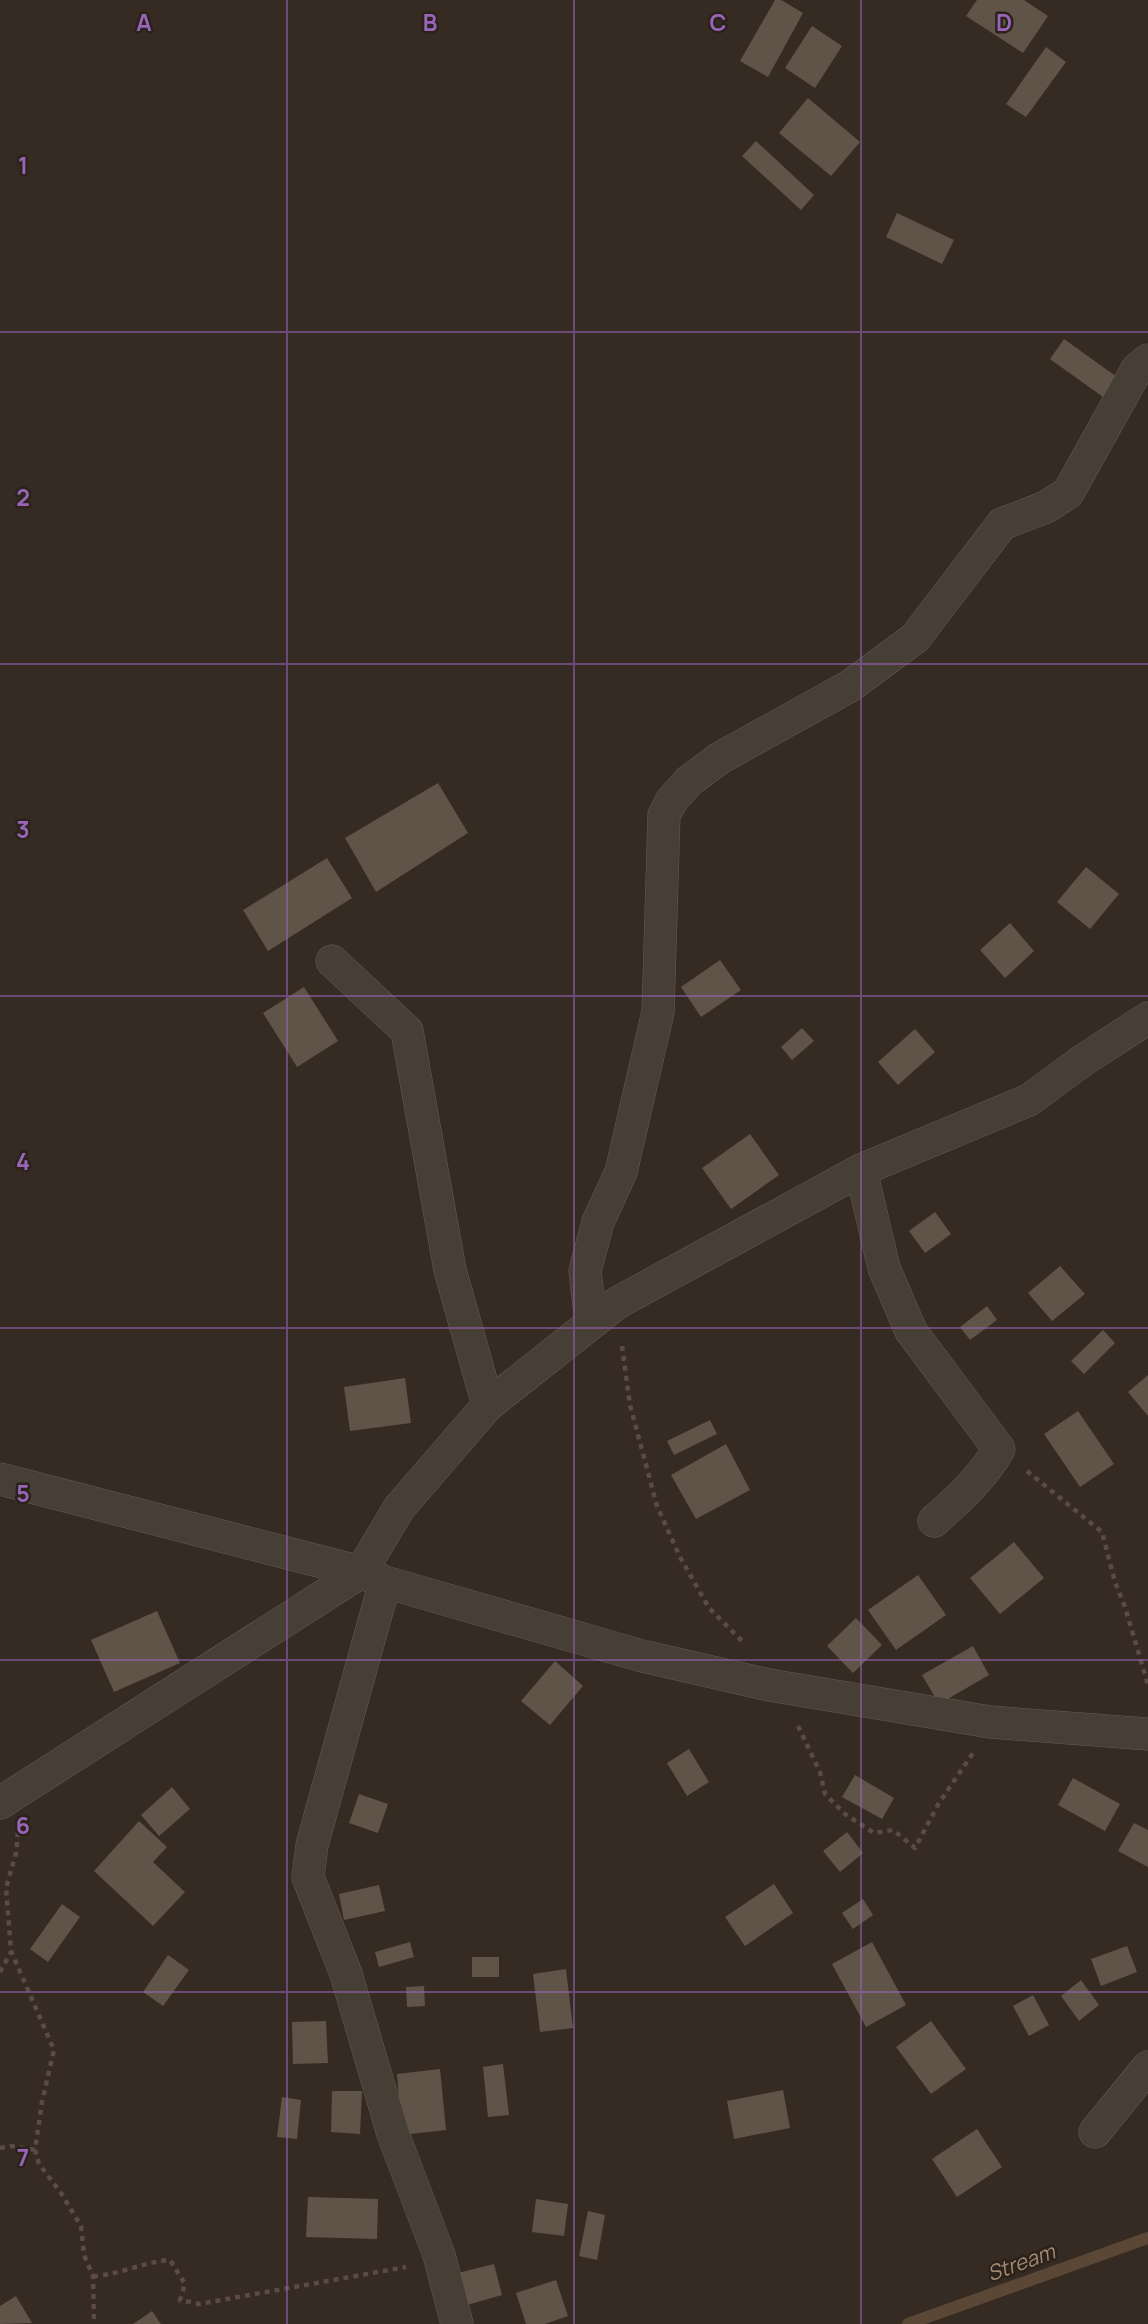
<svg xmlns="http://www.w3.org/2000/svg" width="1148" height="2324" viewBox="0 0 1148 2324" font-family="Manrope,sans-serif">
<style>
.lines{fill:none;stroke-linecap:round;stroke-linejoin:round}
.stream{stroke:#5a4735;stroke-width:12}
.building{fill:#605448}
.minor-casing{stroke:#645c53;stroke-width:33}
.path{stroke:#5c4948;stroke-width:4.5;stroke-dasharray:5 5;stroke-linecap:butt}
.minor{stroke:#473e35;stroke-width:32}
.grid{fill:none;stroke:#9865b9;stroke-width:2;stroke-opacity:0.55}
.labels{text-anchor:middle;stroke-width:5;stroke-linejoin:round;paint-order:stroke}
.water-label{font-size:21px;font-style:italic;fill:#a58a72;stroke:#2b231b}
.grid-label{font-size:23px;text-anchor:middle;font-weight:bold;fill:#9865b9;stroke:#2b231b;stroke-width:5;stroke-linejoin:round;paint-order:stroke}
</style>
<rect width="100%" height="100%" fill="#362b22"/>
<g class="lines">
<path class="stream" d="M908 2324 1148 2238"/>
</g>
<path class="building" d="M775 0H781L803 13 768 77 740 61Z
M977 0H1024L1048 16 1023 53 966 16Z
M812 26 842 46 815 88 785 68Z
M1046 47 1066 62 1026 117 1006 104Z
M808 98 860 142 831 176 779 133Z
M756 141 814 195 801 210 742 156Z
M897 213 954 240 942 264 886 237Z
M1064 339 1117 377 1103 397 1050 359Z
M438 783 468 833 376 892 345 838Z
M327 858 352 898 268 951 243 910Z
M1086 867 1119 894 1090 929 1057 902Z
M1010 923 1034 951 1005 978 980 950Z
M720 960 741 990 701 1017 681 987Z
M304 987 338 1041 297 1067 263 1013Z
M802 1028 814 1041 792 1060 781 1047Z
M915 1029 935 1052 898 1085 878 1062Z
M750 1134 779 1175 731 1209 702 1168Z
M935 1212 951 1234 925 1253 909 1231Z
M1060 1266 1085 1294 1052 1321 1028 1293Z
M987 1306 997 1320 970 1340 960 1327Z
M1103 1330 1115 1343 1084 1374 1071 1361Z
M1148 1375V1416L1128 1392Z
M405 1378 411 1423 350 1431 344 1387Z
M1078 1411 1114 1464 1080 1487 1044 1434Z
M710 1420 717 1434 674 1455 667 1441Z
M726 1444 750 1490 696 1519 671 1475Z
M1014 1542 1044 1578 1000 1614 970 1578Z
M918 1575 946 1615 896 1650 868 1610Z
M157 1611 180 1663 114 1692 91 1640Z
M856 1618 882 1645 853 1673 827 1646Z
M973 1646 989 1675 939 1704 922 1675Z
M555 1661 583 1686 550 1725 521 1701Z
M689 1749 709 1782 687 1796 667 1763Z
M855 1775 894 1798 882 1819 842 1797Z
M1073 1778 1120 1804 1105 1831 1058 1805Z
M172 1787 190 1809 159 1836 141 1815Z
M359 1794 388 1804 378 1833 349 1823Z
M139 1821 167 1847 153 1862 185 1892 153 1926 94 1871Z
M1134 1823 1148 1830V1867L1118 1851Z
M847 1832 863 1853 840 1872 823 1851Z
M774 1884 793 1913 745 1946 725 1917Z
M379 1885 385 1911 344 1920 339 1894Z
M863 1899 873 1915 853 1929 842 1913Z
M62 1904 80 1917 48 1962 30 1949Z
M410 1942 414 1957 379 1967 375 1952Z
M872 1942 906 2005 866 2027 832 1964Z
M1127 1946 1137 1972 1101 1986 1091 1959Z
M168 1955 189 1970 163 2006 143 1992Z
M472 1957H499V1977H472Z
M566 1969 573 2028 540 2032 533 1974Z
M1081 1980 1099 2005 1079 2021 1061 1996Z
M424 1986 425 2006 407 2007 406 1987Z
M1033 1995 1049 2025 1029 2036 1013 2006Z
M326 2021 328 2063 293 2064 292 2022Z
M931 2021 966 2069 931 2094 896 2047Z
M503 2064 509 2115 488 2117 483 2067Z
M440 2069 446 2130 402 2135 397 2074Z
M783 2090 790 2128 734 2139 727 2101Z
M332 2091H362L360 2134 331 2132Z
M282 2097 301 2100 297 2139 277 2137Z
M977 2129 1002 2167 957 2197 932 2159Z
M308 2197 378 2199 377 2239 306 2237Z
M536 2199 568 2204 564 2236 532 2232Z
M588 2211 605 2215 597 2260 579 2256Z
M494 2264 502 2295 467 2305 458 2273Z
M556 2280 568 2316 545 2324H526L516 2293Z
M16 2296 32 2323 0 2324V2306Z
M152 2311 161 2324H133Z"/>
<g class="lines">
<g class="minor-casing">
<path id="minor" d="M332 961 407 1031 450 1270 488 1405
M861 1170 884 1268 911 1331 999 1449C983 1477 958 1500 934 1521
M591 1322 585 1271 598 1222 621 1172 658 1012 664 815 672 800 689 781 720 758 850 686 915 638 1002 524 1046 507 1068 493 1137 369 1148 360
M0 1479 361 1572 385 1582 642 1656 769 1685 990 1722 1148 1734
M385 1582 312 1845 308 1877 346 1974 393 2134 439 2255 457 2324
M0 1803 361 1572 399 1508 488 1405 617 1303 861 1170 1029 1100 1082 1061 1148 1018
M1095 2132 1148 2067"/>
</g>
<path class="path" d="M622 1346 630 1405 657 1506 680 1557 709 1608 743 1642
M1027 1471 1102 1532 1115 1582 1125 1607 1148 1685
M798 1726 820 1772 825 1794 845 1814 874 1833 893 1830 915 1848 939 1803 973 1753
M18 1832 16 1853 6 1888 11 1951 54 2050 42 2102 35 2150 39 2164 61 2193 81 2226 84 2255 93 2276 94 2324
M0 1972 11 1952
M0 2148 11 2146 35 2150
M93 2276C119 2275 143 2262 170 2260L185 2284 180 2300 199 2304 406 2267"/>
<use href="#minor" class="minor"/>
</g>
<path class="grid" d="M287 0V2324M574 0V2324M861 0V2324M0 332H1148M0 664H1148M0 996H1148M0 1328H1148M0 1660H1148M0 1992H1148"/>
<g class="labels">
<g class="water-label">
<text transform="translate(1021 2263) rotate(-20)" y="7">Stream</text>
</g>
</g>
<g class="grid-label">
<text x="144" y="31">A</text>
<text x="430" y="31">B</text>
<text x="718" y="31">C</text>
<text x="1004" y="31">D</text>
<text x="23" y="174">1</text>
<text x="23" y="506">2</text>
<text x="23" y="838">3</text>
<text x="23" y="1170">4</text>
<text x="23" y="1502">5</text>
<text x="23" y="1834">6</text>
<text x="23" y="2166">7</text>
</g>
</svg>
